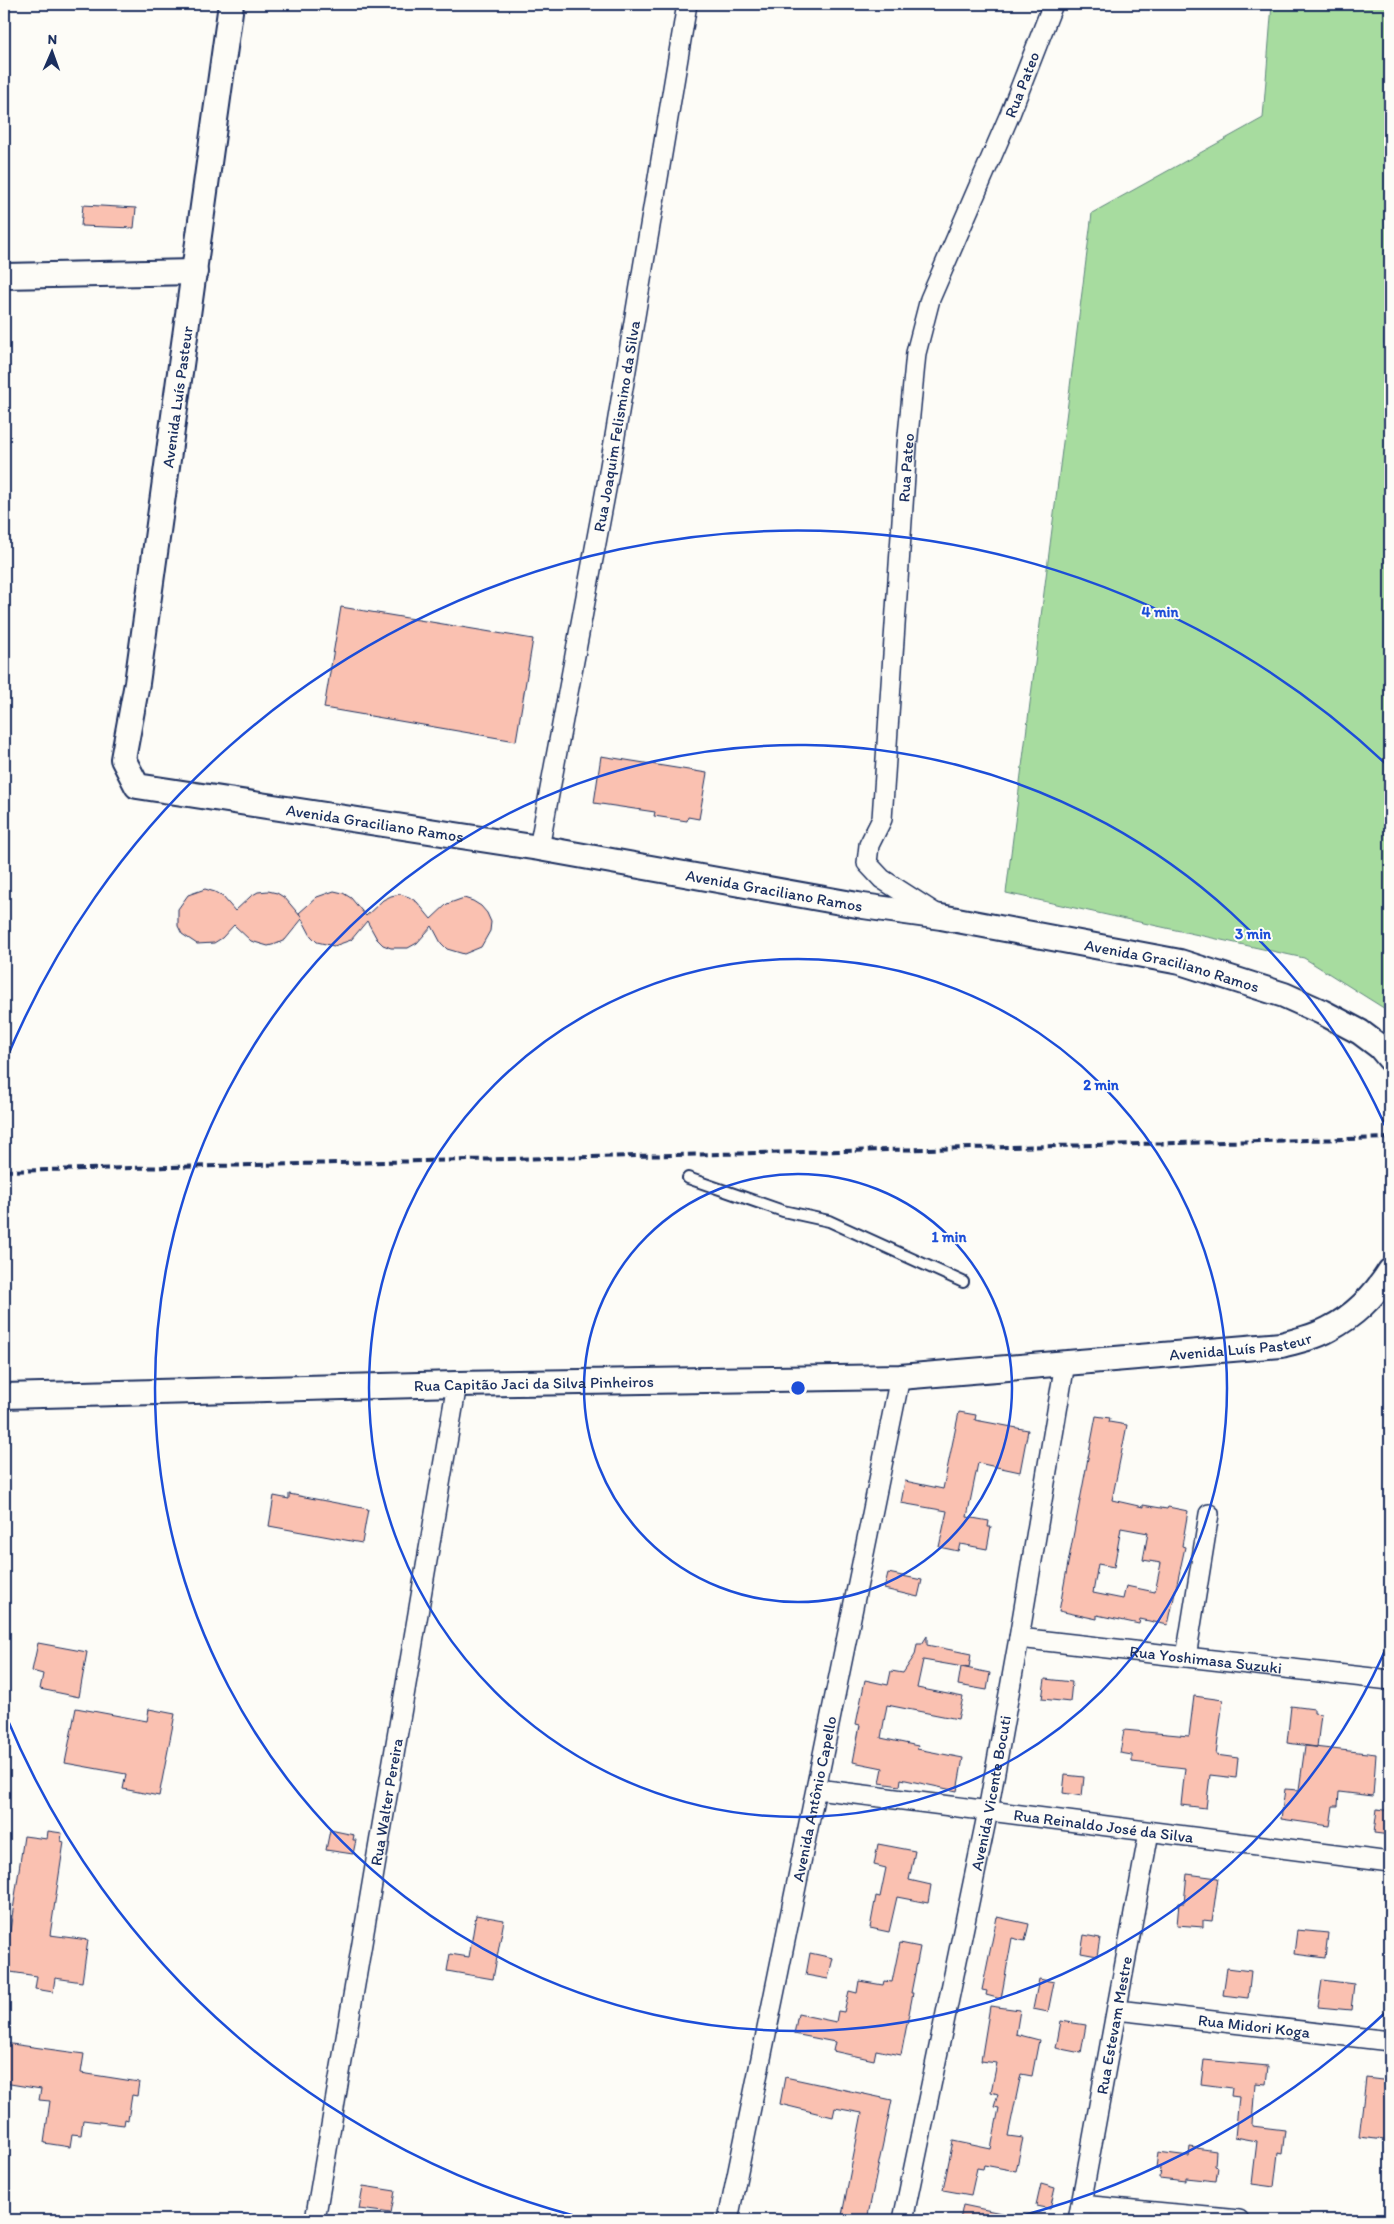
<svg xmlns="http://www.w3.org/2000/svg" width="1394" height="2224" viewBox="0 0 1394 2224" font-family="Itim,sans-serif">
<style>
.green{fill:#a7dc9f;stroke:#61867e}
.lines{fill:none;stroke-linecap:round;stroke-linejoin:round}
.stream{stroke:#5f8db4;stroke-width:5.5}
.building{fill:#fac1b1;stroke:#1b2f5e;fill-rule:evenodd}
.service-casing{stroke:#1b2f5e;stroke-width:14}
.minor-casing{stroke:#1b2f5e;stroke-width:22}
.tertiary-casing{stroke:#1b2f5e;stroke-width:28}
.service{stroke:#fdfcf7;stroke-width:10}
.minor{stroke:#fdfcf7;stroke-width:19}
.tertiary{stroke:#fdfcf7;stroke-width:24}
.rail{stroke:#1b2f5e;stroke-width:4;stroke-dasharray:8 4;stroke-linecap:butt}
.ring{fill:none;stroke:#1d4ed8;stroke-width:2.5}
.labels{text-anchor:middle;stroke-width:4;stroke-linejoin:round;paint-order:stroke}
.street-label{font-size:16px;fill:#1b2f5e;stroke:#fdfcf7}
.centre{fill:#1d4ed8;stroke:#fdfcf7;stroke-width:2.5}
.ring-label{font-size:15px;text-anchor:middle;font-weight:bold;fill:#1d4ed8;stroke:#fdfcf7;stroke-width:4;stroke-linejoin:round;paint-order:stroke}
</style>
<rect width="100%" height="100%" fill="#fdfcf7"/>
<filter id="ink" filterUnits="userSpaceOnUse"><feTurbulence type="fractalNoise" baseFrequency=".02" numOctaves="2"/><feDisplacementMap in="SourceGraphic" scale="10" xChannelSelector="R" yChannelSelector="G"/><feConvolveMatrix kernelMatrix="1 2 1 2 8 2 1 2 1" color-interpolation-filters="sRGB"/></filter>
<g filter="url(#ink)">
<path class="green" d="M1272 4H1390V1012L1304 958 1006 893 1092 213 1263 118Z"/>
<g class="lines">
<path class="stream" d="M1390 235 1386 342 1390 371"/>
</g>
<path class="building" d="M83 205 136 208 134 228 81 226Z
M341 607 533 639 516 741 324 708Z
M601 756 707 773 699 819 688 817 687 821 654 816 655 812 594 803Z
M205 889 215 892 223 897 235 911 251 896 258 892 268 891 277 893 285 898 301 917 299 913 317 897 334 891 343 893 351 898 366 916 383 900 391 896 400 894 409 897 417 902 431 919 447 904 464 898 473 901 481 906 487 913 491 922 490 931 481 947 464 954 447 949 441 943 432 926 417 943 408 948H391L383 945 377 939 367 921 351 940 334 946 317 942 311 936 302 919 285 940 276 944 268 946 251 941 234 925 222 938 214 943 197 944 182 934 178 926V909L188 895Z
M959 1412 976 1415 975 1420 1028 1430 1020 1472 978 1463 967 1517 989 1521 988 1527H991L987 1549 960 1544 958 1551 939 1547 947 1511 901 1503 905 1481 943 1489Z
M1096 1416 1110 1418 1109 1422 1127 1425 1112 1500 1143 1507V1505L1167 1509 1168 1507 1188 1511 1182 1546 1185 1547 1168 1625 1140 1619 1139 1624 1097 1615V1619L1059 1611ZM1121 1528 1148 1533 1143 1560 1161 1563 1155 1592 1126 1586 1123 1599 1093 1593 1098 1564 1114 1567Z
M289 1494 368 1509 362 1543 269 1526 274 1496 289 1499Z
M888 1573 922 1580 918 1597 884 1589Z
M927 1636V1645L971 1654 969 1668 923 1660 917 1688 963 1697 958 1719 887 1705 881 1738 918 1746 917 1749 963 1758 957 1791 901 1779 900 1786 880 1783 883 1768 853 1762 860 1725 856 1724 865 1680 888 1685 891 1671 903 1673 915 1655 917 1644H922Z
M38 1643 87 1652 79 1697 40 1689 43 1674 32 1671Z
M961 1667 990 1673 987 1690 958 1685Z
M1045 1679 1072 1682 1070 1702 1042 1699Z
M1194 1696 1223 1700 1216 1755 1238 1758 1236 1778 1210 1775 1206 1808 1181 1805 1185 1768 1132 1762V1755L1120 1753 1124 1730 1189 1736Z
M1291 1706 1314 1709V1713L1321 1714 1317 1747 1287 1743Z
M76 1708 147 1721 149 1709 175 1714 159 1796 123 1789 126 1774 65 1763Z
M1305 1746 1376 1754 1373 1796 1339 1792 1338 1806H1333L1330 1826 1281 1819 1285 1789 1299 1790Z
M1065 1775 1084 1777 1082 1796 1063 1793Z
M1377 1809 1390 1811V1835L1374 1833Z
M330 1830 354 1835 353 1840H356L353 1854 326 1850Z
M48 1831 62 1833 61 1841 64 1842 50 1935 88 1940 82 1982 55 1978 53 1992 35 1989 37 1976 4 1971 24 1836 47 1839Z
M878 1844 915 1851 909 1880 931 1885 928 1903 897 1897 889 1932 870 1928 876 1896 880 1897 886 1868 874 1865Z
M1187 1874 1218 1878 1212 1921 1203 1920V1927L1177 1925 1179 1903H1184Z
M476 1915 504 1920 493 1979 447 1971 450 1954 469 1957Z
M997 1917 1029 1924 1025 1941 1012 1938 1001 1999 986 1995 987 1991 982 1990Z
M1297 1930 1328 1933 1325 1958 1294 1954Z
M1084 1935 1100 1938 1097 1956 1081 1953Z
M900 1943 920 1947 911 1993H913L901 2055 876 2050 874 2060 833 2051 835 2042 794 2034 798 2014 836 2022 838 2011 844 2012 849 1991 857 1993 859 1981 883 1985 884 1981 892 1982Z
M810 1953 833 1958 828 1979 806 1975Z
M1227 1968 1251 1971 1248 1998 1223 1995Z
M1039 1979 1054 1982 1048 2012 1033 2009Z
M1322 1980 1354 1984 1351 2010 1318 2007Z
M990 2006 1020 2010 1016 2034 1039 2040 1032 2076 1021 2074 1008 2136 1023 2138 1016 2171 984 2165 983 2169 977 2168 971 2195 943 2190 953 2141 991 2149 999 2108 994 2107 998 2094 991 2092 997 2063 981 2061Z
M1061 2021 1086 2025 1081 2053 1056 2048Z
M4 2043 84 2054 81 2073 139 2082 137 2096 132 2095 128 2120 125 2119 124 2125 83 2120 81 2135 72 2134 70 2147 44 2143 50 2101 39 2100 41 2089 4 2083Z
M1204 2060 1268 2066 1266 2084 1255 2083 1252 2124V2126L1285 2130 1282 2154 1278 2153 1274 2187 1252 2184 1257 2141 1235 2137 1239 2097 1231 2096 1232 2088 1201 2084Z
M785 2077 892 2100 867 2220H841L862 2113 835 2108 833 2117 780 2104Z
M1366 2078 1390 2081 1385 2140 1359 2137Z
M1190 2147 1216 2151 1215 2166 1218 2167 1216 2181 1186 2178V2181L1159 2178 1160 2168H1156L1158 2152 1189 2156Z
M1041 2184 1055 2188 1050 2209 1036 2206Z
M363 2186 395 2191 391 2213 359 2209Z
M963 2205 1006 2214 1005 2220H960Z"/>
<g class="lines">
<g class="service-casing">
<path id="service" d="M688 1178 783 1211 829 1221 963 1282"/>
</g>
<g class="minor-casing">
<g id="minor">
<path id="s1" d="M539 848 607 484 687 4"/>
<path id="s2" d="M938 915 882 879 867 863 869 845 882 819 907 446 916 353 930 299 1010 114 1053 4"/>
<path id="s3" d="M1019 1638 1390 1680"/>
<path d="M1186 1657 1209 1514"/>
<path id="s4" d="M817 1789 1390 1862"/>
<path id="s5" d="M1117 2010 1390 2041"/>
<path d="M1081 2205 1239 2220"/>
<path id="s6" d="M315 2220 457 1384"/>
<path id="s7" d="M728 2220 900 1377"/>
<path id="s8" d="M903 2220 988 1811 1019 1638 1065 1363"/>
<path id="s9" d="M1078 2220 1149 1832"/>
</g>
</g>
<g class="tertiary-casing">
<g id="tertiary">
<path id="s10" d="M231 4 137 683 123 759 137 786 539 848 863 906 941 917 1180 962 1284 995 1322 1012 1360 1032 1380 1047 1390 1059"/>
<path d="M4 276 195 272"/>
<path id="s11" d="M4 1396 457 1384 900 1377 1281 1345C1297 1341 1315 1337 1329 1329 1354 1316 1375 1295 1390 1271"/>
</g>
</g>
<use href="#service" class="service"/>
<use href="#minor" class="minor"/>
<use href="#tertiary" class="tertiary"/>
<path class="rail" d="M4 1171 1390 1138"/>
</g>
</g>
<g class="ring">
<circle cx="798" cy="1388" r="214"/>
<circle cx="798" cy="1388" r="429"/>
<path d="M1390 1639A643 643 0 1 1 1390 1137"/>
<path d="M1388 2010A857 857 0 0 1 1005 2220M591 2220A857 857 0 0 1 6 1716M6 1060A857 857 0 0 1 1388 766"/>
</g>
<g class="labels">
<g class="street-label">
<text dy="6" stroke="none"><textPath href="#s2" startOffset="892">Rua Pateo</textPath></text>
<text transform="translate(177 397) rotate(-82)" y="6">Avenida Luís Pasteur</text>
<text dy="6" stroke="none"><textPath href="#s1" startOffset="429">Rua Joaquim Felismino da Silva</textPath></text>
<text dy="6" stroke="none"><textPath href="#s2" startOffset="488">Rua Pateo</textPath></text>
<text dy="6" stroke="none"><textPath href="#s10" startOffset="1034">Avenida Graciliano Ramos</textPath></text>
<text dy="6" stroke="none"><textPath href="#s10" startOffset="1439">Avenida Graciliano Ramos</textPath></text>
<text dy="6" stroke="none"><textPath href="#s10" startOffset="1844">Avenida Graciliano Ramos</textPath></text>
<text dy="6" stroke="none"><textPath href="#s11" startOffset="1238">Avenida Luís Pasteur</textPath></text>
<text dy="6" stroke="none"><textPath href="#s11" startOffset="530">Rua Capitão Jaci da Silva Pinheiros</textPath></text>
<text dy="6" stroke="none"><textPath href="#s3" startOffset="188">Rua Yoshimasa Suzuki</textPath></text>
<text dy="6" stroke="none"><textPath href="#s8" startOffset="436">Avenida Vicente Bocuti</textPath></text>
<text dy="6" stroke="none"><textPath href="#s7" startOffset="430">Avenida Antônio Capello</textPath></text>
<text dy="6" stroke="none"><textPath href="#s6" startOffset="424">Rua Walter Pereira</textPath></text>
<text dy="6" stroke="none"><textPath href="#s4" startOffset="289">Rua Reinaldo José da Silva</textPath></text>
<text dy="6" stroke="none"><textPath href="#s5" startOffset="138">Rua Midori Koga</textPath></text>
<text dy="6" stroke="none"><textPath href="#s9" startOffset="198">Rua Estevam Mestre</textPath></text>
</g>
</g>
<circle cx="798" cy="1388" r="8" class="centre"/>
<g class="ring-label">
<text x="1160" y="617">4 min</text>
<text x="1253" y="939">3 min</text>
<text x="1101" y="1090">2 min</text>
<text x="949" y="1242">1 min</text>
</g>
<rect width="1394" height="2224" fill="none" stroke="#fdfcf7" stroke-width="20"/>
<rect x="10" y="10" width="1374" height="2204" fill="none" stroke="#1b2f5e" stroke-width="2" filter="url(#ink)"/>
<g transform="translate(52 52) rotate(2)" stroke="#fdfcf7" stroke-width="4" paint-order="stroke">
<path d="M0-4L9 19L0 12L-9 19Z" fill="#1b2f5e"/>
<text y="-8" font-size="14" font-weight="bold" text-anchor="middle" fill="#1b2f5e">N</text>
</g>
</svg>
